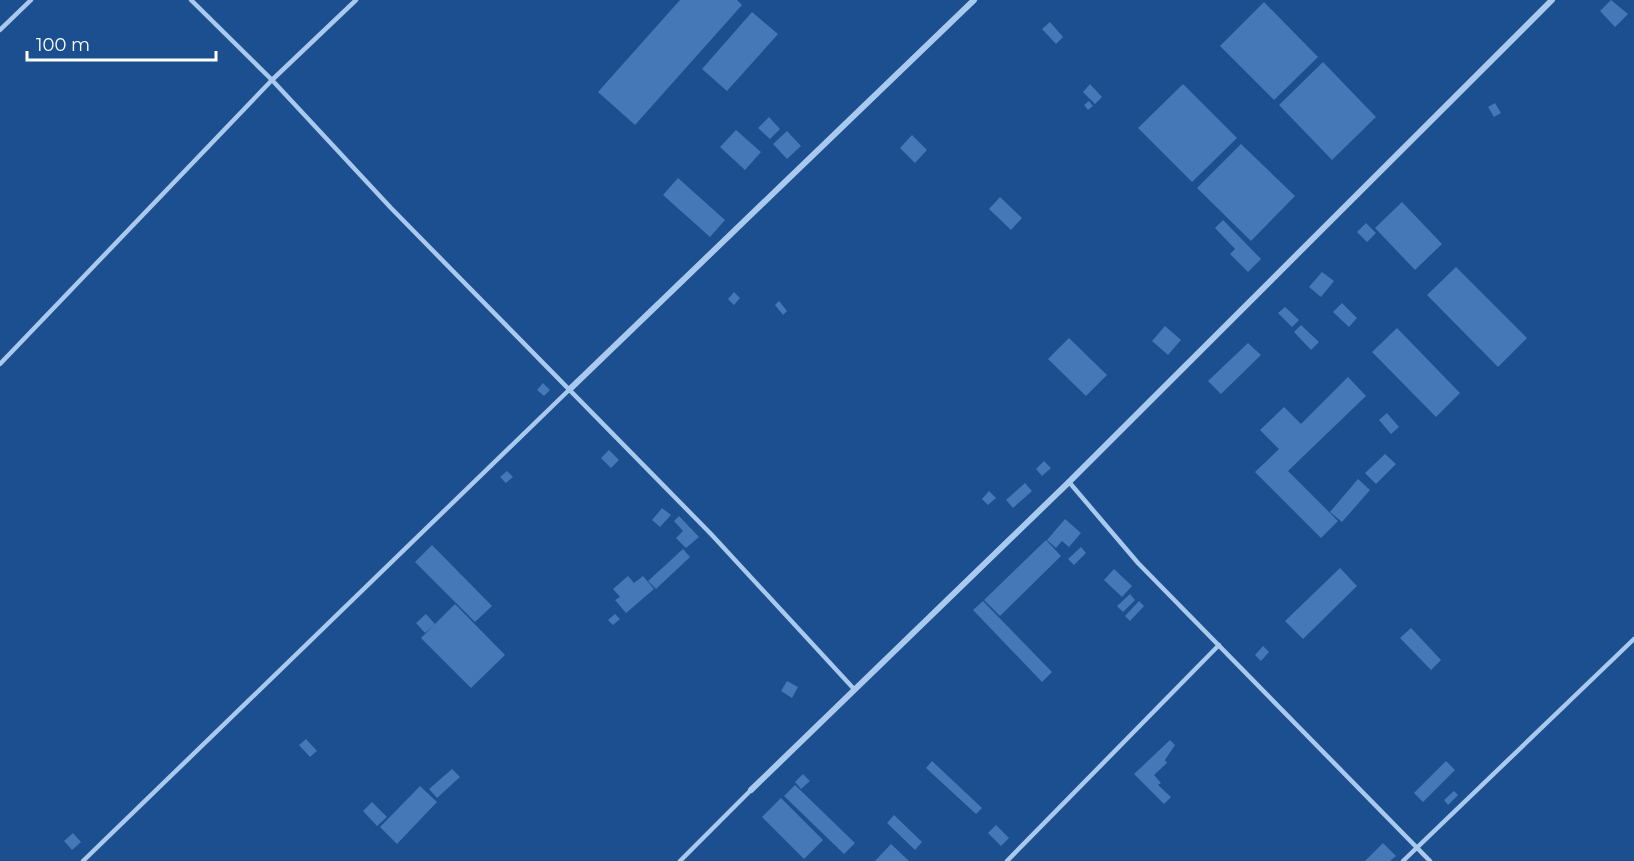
<svg xmlns="http://www.w3.org/2000/svg" width="1634" height="861" viewBox="0 0 1634 861" font-family="Montserrat,sans-serif">
<style>
.building{fill:#4478b7}
.lines{fill:none;stroke-linecap:round;stroke-linejoin:round}
.service{stroke:#a9c9ee;stroke-width:4.5}
.minor{stroke:#a9c9ee;stroke-width:6}
</style>
<rect width="100%" height="100%" fill="#1b4f8f"/>
<path class="building" d="M680 0H737L742 5 635 125 598 92Z
M1611 0 1628 14 1615 27 1600 11Z
M1264 2 1318 57 1274 100 1220 46Z
M752 12 778 34 727 91 702 69Z
M1050 22 1063 37 1056 44 1042 29Z
M1323 62 1376 117 1332 160 1279 105Z
M1090 84 1102 97 1095 104 1083 92Z
M1183 84 1237 138 1192 182 1138 128Z
M1089 101 1093 106 1088 110 1084 105Z
M1495 103 1501 113 1494 117 1488 107Z
M769 117 780 129 770 139 758 128Z
M736 130 761 152 745 170 720 147Z
M787 131 801 146 787 159 773 144Z
M912 135 927 150 915 163 900 148Z
M1241 144 1295 196 1251 241 1197 188Z
M678 178 725 220 710 237 663 195Z
M1000 197 1022 218 1011 230 989 209Z
M1402 202 1442 244 1415 270 1375 228Z
M1223 220 1261 259 1248 272 1230 254 1235 249 1215 228Z
M1366 223 1376 233 1367 242 1357 232Z
M1456 267 1527 338 1498 367 1427 295Z
M1322 272 1334 281 1321 297 1309 287Z
M734 292 740 298 734 305 728 299Z
M779 301 787 311 783 315 775 305Z
M1342 303 1357 318 1349 327 1333 312Z
M1285 307 1299 320 1292 327 1278 313Z
M1301 325 1319 342 1311 350 1294 332Z
M1165 326 1181 340 1168 355 1152 341Z
M1397 328 1460 393 1436 417 1372 352Z
M1069 338 1107 375 1086 396 1048 359Z
M1248 343 1261 355 1221 394 1208 381Z
M1348 377 1366 396 1288 471 1338 521 1321 538 1255 472 1279 449 1260 430 1284 407 1301 424Z
M543 383 550 390 544 396 537 390Z
M1387 413 1399 427 1391 434 1379 420Z
M609 450 619 460 611 468 601 458Z
M1385 454 1396 464 1376 484 1365 473Z
M1044 461 1051 468 1042 476 1036 469Z
M507 471 513 477 506 483 500 477Z
M1358 479 1370 490 1342 522 1330 512Z
M1025 483 1032 491 1013 508 1006 500Z
M989 491 996 498 988 505 982 499Z
M662 508 671 515 660 527 652 520Z
M679 516 699 537 686 548 676 538 683 531 674 521Z
M1065 519 1081 533 1069 547 1062 541 1056 548 1047 540Z
M1046 540 1061 556 1000 616 984 600Z
M432 545 492 606 475 622 415 562Z
M1081 547 1086 553 1074 565 1068 559Z
M683 549 690 557 656 589 648 581Z
M1340 568 1357 586 1303 639 1285 621Z
M1114 569 1132 586 1122 597 1104 580Z
M628 576 634 583 643 576 654 589 626 613 615 600 620 597 613 589Z
M1130 594 1135 600 1123 612 1117 606Z
M983 601 1052 672 1042 682 973 610Z
M1139 601 1144 606 1130 621 1125 616Z
M455 604 505 655 471 688 421 638Z
M426 614 435 624 425 633 416 623Z
M615 614 620 619 613 625 608 620Z
M1411 628 1441 660 1431 670 1400 638Z
M1263 646 1269 652 1261 661 1255 655Z
M787 681 798 687 792 698 781 691Z
M306 739 317 751 310 757 299 745Z
M1170 740 1175 745 1165 760 1167 763 1154 775 1161 783 1158 785 1171 797 1164 804 1134 774Z
M932 761 982 808 976 814 926 768Z
M1446 761 1455 770 1423 802 1414 793Z
M452 769 460 777 437 798 429 789Z
M803 774 810 781 801 789 795 782Z
M795 785 855 843 844 854 784 796Z
M420 786 437 802 397 844 380 827Z
M1454 791 1458 795 1448 805 1444 800Z
M781 798 823 840 804 859 762 817Z
M372 802 387 817 377 826 363 811Z
M894 815 922 842 915 850 887 823Z
M996 825 1009 838 1001 846 988 833Z
M73 833 81 842 72 850 64 841Z
M1383 843 1396 856 1390 861H1365Z
M891 844 909 861H875Z"/>
<g class="lines">
<path class="service" d="M191 0 272 80 391 208 711 534 854 689
M0 30 31 0
M0 364 272 80 356 0
M1069 482 1138 563 1430 861
M83 861 570 389
M680 861 751 790
M1007 861 1219 645
M1403 861 1634 639"/>
<path class="minor" d="M570 389 974 0
M751 790 1069 482 1552 0"/>
</g>
<path d="M27 51v9h189v-9" fill="none" stroke="#ffffff" stroke-width="3"/>
<text x="36" y="51" font-size="18" fill="#ffffff" stroke="#1b4f8f" stroke-width="4.5" paint-order="stroke">100 m</text>
</svg>
